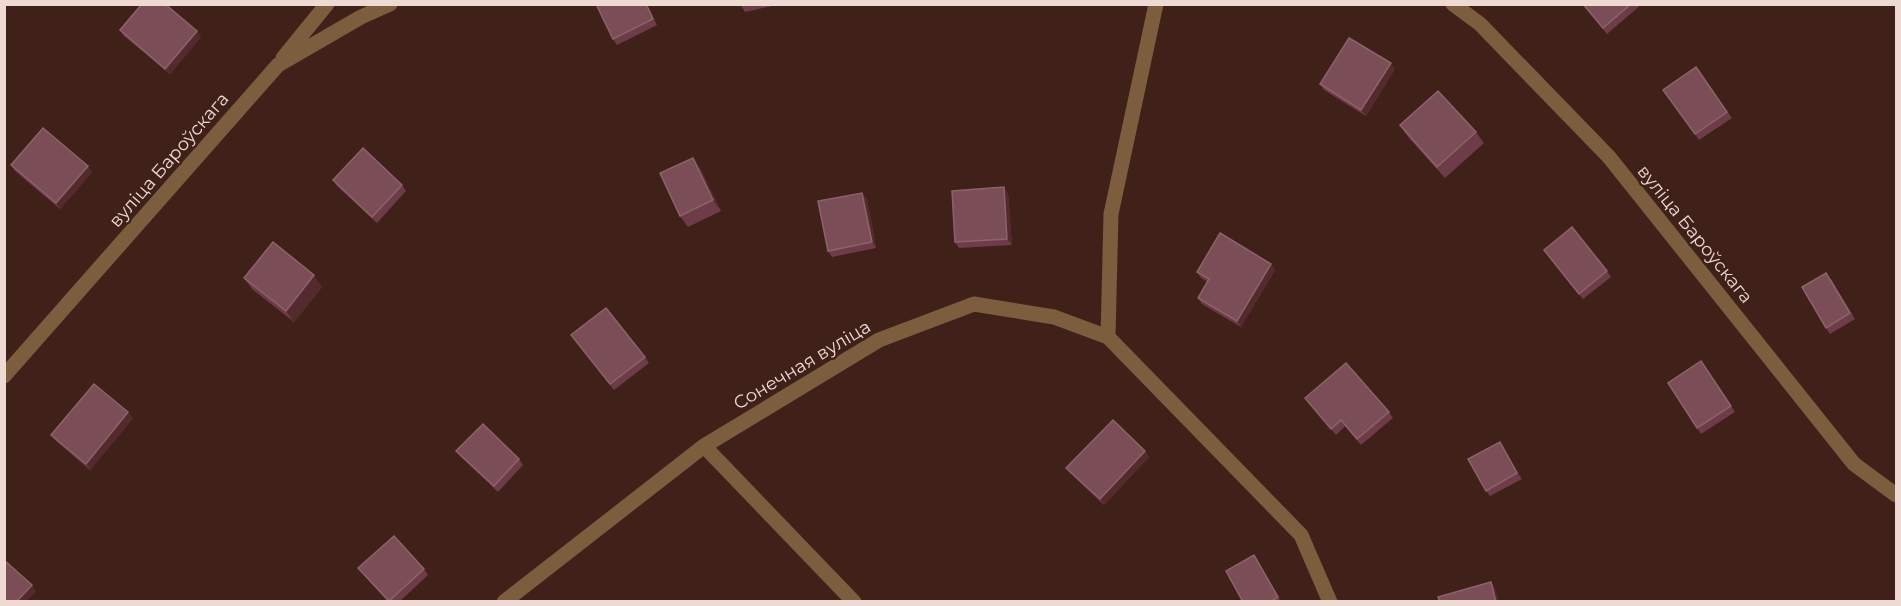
<svg xmlns="http://www.w3.org/2000/svg" width="1901" height="606" viewBox="0 0 1901 606" font-family="Montserrat,sans-serif">
<style>
.lines{fill:none;stroke-linecap:round;stroke-linejoin:round}
.minor{stroke:#7c5d3d;stroke-width:15}
.wall{fill:#6e3c48}
.shaded-wall{fill:#552a2f}
.building{fill:#7b4d57;stroke:#8d636b;stroke-width:1.5}
.labels{text-anchor:middle;stroke-width:5;stroke-linejoin:round;paint-order:stroke}
.street-label{font-size:18px;fill:#eed9d3;stroke:#3f2119}
</style>
<rect width="100%" height="100%" fill="#3f2119"/>
<g class="lines">
<path class="minor" d="M1453 4 1480 24 1609 157 1854 464 1896 495
M283 58 327 4
M1108 337 1111 214 1156 4
M4 376 278 65 361 17 390 4
M704 446 854 602
M504 602 704 446 879 340 974 304 1054 317 1108 337 1301 535 1330 602"/>
</g>
<path class="wall" d="M647 4 657 25 617 45 613 39Z
M740 4H781L745 12Z
M1582 4H1642L1607 34Z
M120 30 201 37 170 74 124 36Z
M1696 67 1732 118 1699 140 1663 90Z
M1395 69 1366 116 1324 90 1320 84Z
M1400 125 1476 132 1484 143 1445 178 1408 137Z
M693 158 701 170 721 211 688 227 680 216Z
M11 165 92 172 60 209 15 171Z
M333 180 402 185 406 191 377 223 337 186Z
M862 193 867 199 876 248 832 257 828 251Z
M1008 193 1012 245 959 248 955 242Z
M1544 250 1607 271 1611 277 1583 299Z
M1271 264 1275 270 1241 327 1202 304 1198 298 1208 282 1201 278 1197 272Z
M244 278 322 287 294 322 252 289Z
M1831 279 1855 319 1830 334 1826 328Z
M571 335 645 357 649 363 614 390Z
M1701 361 1735 412 1701 434 1668 383Z
M1305 398 1389 412 1393 418 1361 445 1345 426 1336 435Z
M133 418 90 470 56 441 51 435Z
M1500 442 1522 479 1490 496 1486 491Z
M456 451 519 459 523 465 498 492 461 457Z
M1145 451 1149 457 1104 505 1071 474 1066 468Z
M1258 561 1281 602H1243Z
M358 568 424 569 428 575 399 602H388L363 574Z"/>
<path class="shaded-wall" d="M646 4H647L657 25 653 19Z
M197 31 201 37 170 74 165 69Z
M1391 63 1395 69 1366 116 1361 110Z
M693 158 701 170 721 211 713 200Z
M88 166 92 172 60 209 56 203Z
M1004 187 1008 193 1012 245 1007 239Z
M862 193 867 199 876 248 872 242Z
M1271 264 1275 270 1241 327 1237 321Z
M314 275 322 287 294 322 286 311Z
M128 412 133 418 90 470 86 464Z
M1500 442 1504 448 1522 479 1517 473Z
M1145 451 1149 457 1104 505 1100 499Z
M1491 582 1495 588 1499 602H1496Z
M32 585 36 591 26 602H16Z"/>
<path class="building" d="M142 4H165L197 31 165 69 120 30Z
M596 4H646L653 19 613 39Z
M1583 4H1631L1603 28Z
M1349 38 1391 63 1361 110 1320 84Z
M1696 67 1727 112 1695 134 1663 90Z
M1438 91 1476 132 1437 167 1400 125Z
M43 128 88 166 56 203 11 165Z
M363 148 402 185 372 217 333 180Z
M693 158 713 200 680 216 660 173Z
M1004 187 1007 239 955 242 952 191Z
M862 193 872 242 828 251 818 201Z
M1572 227 1607 271 1579 294 1544 250Z
M1220 233 1271 264 1237 321 1198 298 1209 279 1197 272Z
M273 242 314 275 286 311 244 278Z
M1826 273 1850 313 1826 328 1802 287Z
M606 308 645 357 610 384 571 335Z
M1701 361 1731 406 1697 428 1668 383Z
M1346 363 1389 412 1357 439 1341 420 1331 429 1305 398Z
M94 384 128 412 86 464 51 435Z
M1113 420 1145 451 1100 499 1066 468Z
M483 424 519 459 494 486 456 451Z
M1500 442 1517 473 1486 491 1468 459Z
M394 536 424 569 389 601 358 568Z
M1254 555 1278 597 1270 602H1243L1226 571Z
M4 560 32 585 16 602H4Z
M1491 582 1496 602H1440L1438 597Z"/>
<g class="labels">
<g class="street-label">
<text transform="translate(169 160) rotate(-49)" y="6">вуліца Бароўскага</text>
<text transform="translate(1695 234) rotate(51)" y="6">вуліца Бароўскага</text>
<text transform="translate(802 365) rotate(-31)" y="6">Сонечная вуліца</text>
</g>
</g>
<rect width="1901" height="606" fill="none" stroke="#eed9d3" stroke-width="12"/>
</svg>
